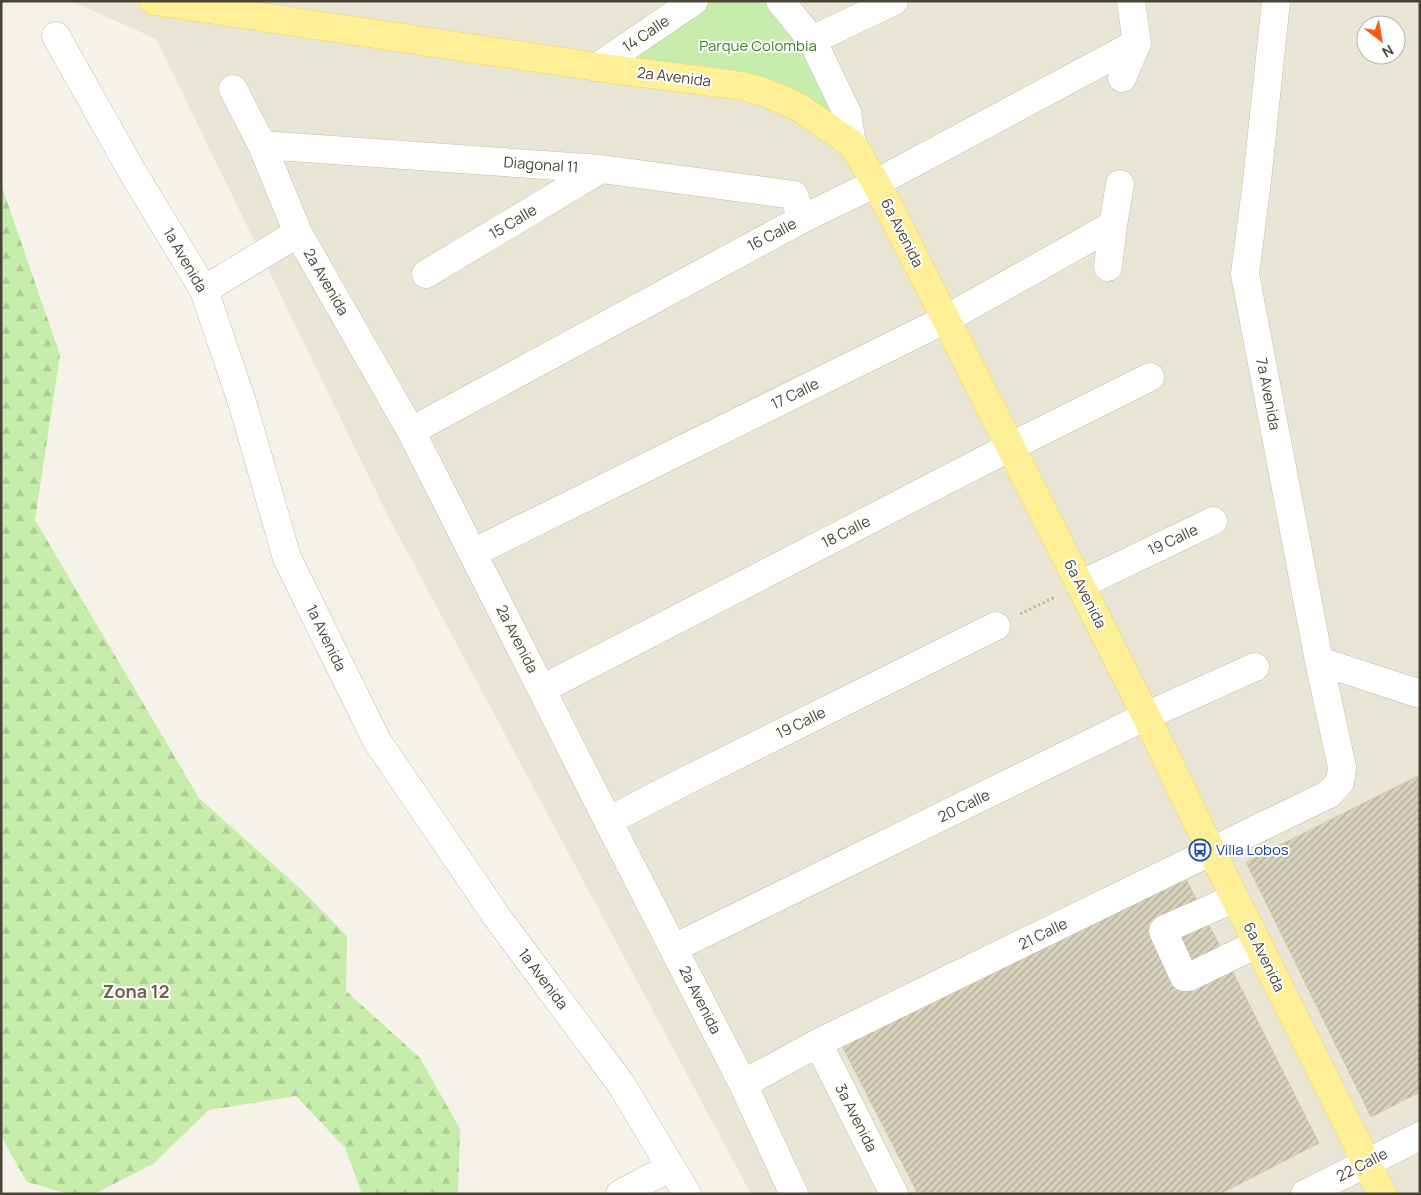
<svg xmlns="http://www.w3.org/2000/svg" width="1421" height="1195" viewBox="0 0 1421 1195" font-family="Manrope,sans-serif">
<style>
.residential{fill:#eae6d5;fill-rule:evenodd}
.green{fill:#c7edad}
.forest{fill:url(#forest-firs)}
.building{fill:url(#building-hatch);stroke:#d3caae}
.lines{fill:none;stroke-linecap:round;stroke-linejoin:round}
.minor-casing{stroke:#c2bda9;stroke-width:29}
.major-casing{stroke:#eed75d;stroke-width:29}
.path{stroke:#c5bb99;stroke-width:3;stroke-dasharray:2.5 2.5;stroke-linecap:butt}
.minor{stroke:#fff;stroke-width:28}
.major{stroke:#fff097;stroke-width:28}
.labels{text-anchor:middle;stroke-width:4;stroke-linejoin:round;paint-order:stroke}
.street-label{font-size:15px;fill:#494436;stroke:#fff}
.park-label{font-size:15px;fill:#398123;stroke:#fff}
.transit-label{font-size:15px;fill:#164399;stroke:#fff;text-anchor:start}
.quarter-label{font-size:18px;font-weight:bold;fill:#6d644c;stroke:#fff}
</style>
<defs>
<pattern id="forest-firs" width="22" height="20" patternUnits="userSpaceOnUse" patternTransform="scale(1.25)"><rect width="22" height="20" fill="#c7edad"/><path d="M5 1l3.5 6h-7zM16 11l3.5 6h-7z" fill="#accc95"/></pattern>
<pattern id="building-hatch" width="6" height="6" patternUnits="userSpaceOnUse" patternTransform="scale(1.25)"><rect width="6" height="6" fill="#d8d1bc"/><path d="M-1 1l2-2M0 6l6-6M5 7l2-2" fill="none" stroke="#b1ab9a"/></pattern>
</defs>
<rect width="100%" height="100%" fill="#f5f3e8"/>
<path class="residential" d="M71 1H1420V1194H751L388 516 156 39ZM1366 25H1396V55H1366Z"/>
<path class="green" d="M697 1H779L850 135 767 93 604 68Z"/>
<path class="forest" d="M1 184 60 355 35 520 199 798 303 891 347 936 346 991 420 1058 460 1129 458 1194H362L345 1148 296 1096 209 1110 153 1164 94 1194H68L27 1182 1 1136Z"/>
<path class="building" d="M1420 775V1092L1371 1117 1246 862Z
M1183 873 1319 1143 1220 1194H918L842 1046Z"/>
<g class="lines">
<g class="minor-casing">
<path id="minor" d="M780 1 812 40 816 48 847 113 852 144
M56 36 133 173 204 290 243 405 287 558 377 741 497 917 621 1084 687 1194
M812 40 894 1
M597 67 694 1
M1122 78 1137 43 1131 2
M233 89 262 145 298 233 411 431 608 821 743 1084 794 1194
M262 145 601 169 794 195 802 219
M1108 267 1113 225 1120 184
M426 274 601 169
M204 290 298 233
M411 431 802 219 876 183 1137 43
M473 553 946 319 1113 225
M1080 585 1213 521
M1319 661 1420 694
M542 689 1010 447 1150 377
M608 821 687 780 996 626
M1235 898 1165 929 1163 931 1184 977H1189L1257 944
M674 948 1146 716 1255 667
M818 1043 894 1194
M743 1084 818 1043 1329 794 1340 782 1342 767 1319 661 1245 274 1257 181 1276 1
M620 1194 671 1167
M1305 1194 1420 1136"/>
</g>
<g class="major-casing">
<path id="major" d="M154 1 604 68 743 86 767 93 800 108 852 144 876 183 946 319 1146 716 1212 852 1382 1194"/>
</g>
<path class="path" d="M1020 614 1055 597"/>
<use href="#minor" class="minor"/>
<use href="#major" class="major"/>
</g>
<defs>
<g id="bus-ring" transform="scale(1.125)"><circle r="9.5" fill="#fff" stroke="#1a4fb4" stroke-width="1.5"/><path d="M-5-6H5V4H4V6H2V4H-2V6H-4V4H-5ZM-3.5-4V0h7V-4ZM-3.5 1.2v1.5H-2V1.2ZM2 1.2v1.5H3.5V1.2Z" fill="#1a4fb4"/></g>
</defs>
<g fill-rule="evenodd">
<use href="#bus-ring" x="1200" y="850"/>
</g>
<g class="labels">
<g class="street-label">
<text transform="translate(646 34) rotate(-34)" y="5">14 Calle</text>
<text transform="translate(674 77) rotate(7)" y="5">2a Avenida</text>
<text transform="translate(541 165) rotate(4)" y="5">Diagonal 11</text>
<text transform="translate(513 222) rotate(-31)" y="5">15 Calle</text>
<text transform="translate(902 233) rotate(63)" y="5">6a Avenida</text>
<text transform="translate(772 235) rotate(-28)" y="5">16 Calle</text>
<text transform="translate(185 260) rotate(60)" y="5">1a Avenida</text>
<text transform="translate(326 282) rotate(60)" y="5">2a Avenida</text>
<text transform="translate(795 394) rotate(-26)" y="5">17 Calle</text>
<text transform="translate(1268 394) rotate(79)" y="5">7a Avenida</text>
<text transform="translate(846 532) rotate(-27)" y="5">18 Calle</text>
<text transform="translate(1173 540) rotate(-25)" y="5">19 Calle</text>
<text transform="translate(1085 594) rotate(63)" y="5">6a Avenida</text>
<text transform="translate(326 638) rotate(64)" y="5">1a Avenida</text>
<text transform="translate(517 639) rotate(63)" y="5">2a Avenida</text>
<text transform="translate(801 723) rotate(-26)" y="5">19 Calle</text>
<text transform="translate(964 806) rotate(-26)" y="5">20 Calle</text>
<text transform="translate(1043 934) rotate(-26)" y="5">21 Calle</text>
<text transform="translate(1264 957) rotate(64)" y="5">6a Avenida</text>
<text transform="translate(543 979) rotate(53)" y="5">1a Avenida</text>
<text transform="translate(700 1000) rotate(63)" y="5">2a Avenida</text>
<text transform="translate(856 1118) rotate(63)" y="5">3a Avenida</text>
<text transform="translate(1362 1165) rotate(-27)" y="5">22 Calle</text>
</g>
<g class="park-label">
<text x="758" y="51">Parque Colombia</text>
</g>
<g class="transit-label">
<text x="1216" y="855">Villa Lobos</text>
</g>
<g class="quarter-label">
<text x="136" y="998">Zona 12</text>
</g>
</g>
<rect width="1421" height="1195" fill="none" stroke="#494436" stroke-width="5"/>
<g transform="translate(1381 40) rotate(149)"><circle r="24" fill="#ffffff" stroke="#b6b4af"/>
<path d="M0-4L9 19L0 12L-9 19Z" fill="#ff5a15"/>
<text y="-8" font-size="14" font-weight="bold" text-anchor="middle" fill="#494436">N</text>
</g>
</svg>
